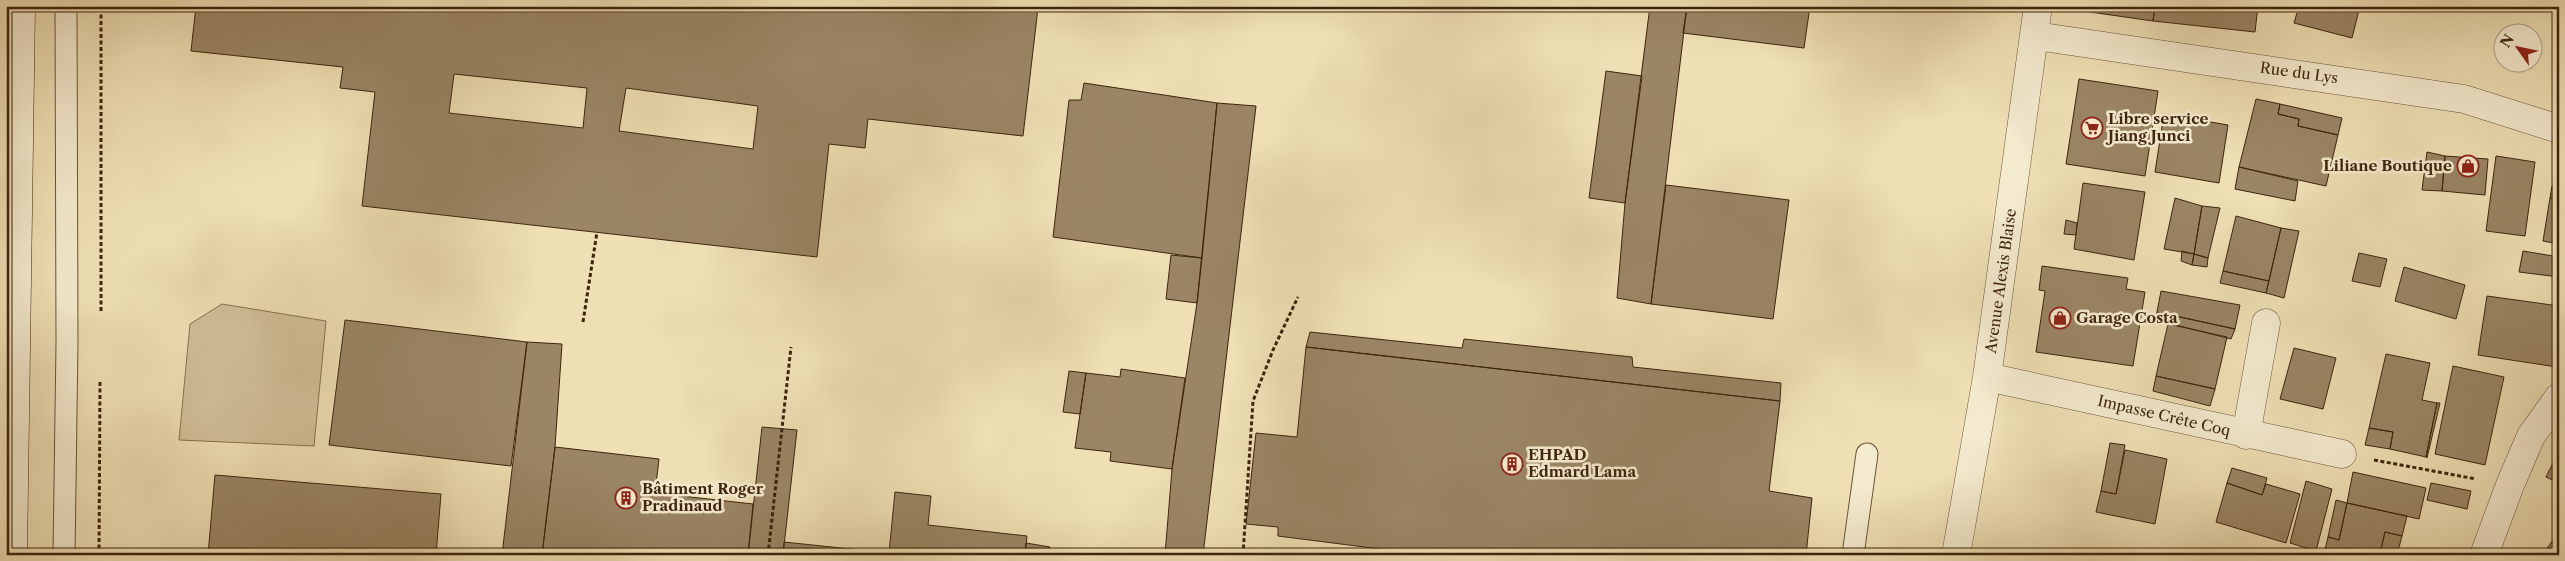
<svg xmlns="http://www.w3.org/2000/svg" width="2565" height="561" viewBox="0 0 2565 561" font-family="'Libre Caslon Text',serif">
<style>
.green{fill:#d0bf98;stroke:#887252}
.building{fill:#9a8564;stroke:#3f240d;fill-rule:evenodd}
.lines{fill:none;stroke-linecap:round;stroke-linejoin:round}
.lane-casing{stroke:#6b5337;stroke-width:23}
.street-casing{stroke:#6b5337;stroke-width:29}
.secondary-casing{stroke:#3f240d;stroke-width:29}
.path{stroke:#3f240d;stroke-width:3;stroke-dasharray:4 2.5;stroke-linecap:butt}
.lane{stroke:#f4eace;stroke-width:21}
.street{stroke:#f4eace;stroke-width:28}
.secondary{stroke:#f4eace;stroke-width:28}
.labels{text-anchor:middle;stroke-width:5;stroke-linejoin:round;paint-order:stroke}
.street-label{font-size:15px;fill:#3f240d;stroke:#f4eace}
.poi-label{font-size:15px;font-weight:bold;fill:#3f240d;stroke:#f4eace;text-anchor:start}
</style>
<rect width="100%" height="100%" fill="#eedfb4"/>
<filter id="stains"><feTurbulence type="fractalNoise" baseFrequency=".004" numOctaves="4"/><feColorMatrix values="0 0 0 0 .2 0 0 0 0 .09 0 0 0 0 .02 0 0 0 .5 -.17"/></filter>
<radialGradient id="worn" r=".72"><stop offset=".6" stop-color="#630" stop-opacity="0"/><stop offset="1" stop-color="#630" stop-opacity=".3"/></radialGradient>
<path class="green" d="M222 304 326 321 314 446 179 440 190 324Z"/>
<path class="building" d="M196 6H1023L1038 8 1023 136 868 119 865 148 829 144 817 257 362 206 375 92 340 88 343 67 191 51ZM454 74 587 88 583 128 449 113ZM626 88 758 106 753 149 619 131Z
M1650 6H1687L1651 304 1617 298 1625 203Z
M1687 6H1810L1804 48 1683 33Z
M2090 6H2155L2153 21 2090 12Z
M2155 6H2258L2255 32 2153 21Z
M2299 6H2360L2352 38 2294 23Z
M1606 71 1642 76 1625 203 1589 198Z
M2079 79 2158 91 2145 176 2066 164Z
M1084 83 1217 103 1202 258 1053 237 1069 100H1081Z
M2256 99 2280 104 2278 114 2299 119 2298 126 2338 135 2326 186 2239 167Z
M1217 103 1256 106 1203 555H1165L1172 469 1197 303Z
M2280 104 2342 118 2338 135 2298 126 2299 119 2278 114Z
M2164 114 2228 125 2219 183 2155 172Z
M2427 152 2445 156 2442 191 2422 190Z
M2445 156 2488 159 2485 195 2442 191Z
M2496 156 2535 162 2525 236 2486 231Z
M2239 167 2298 181 2295 201 2235 189Z
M2083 183 2145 192 2134 260 2074 249Z
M1666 185 1789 200 1773 319 1651 304Z
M2552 186 2559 187V200L2550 198Z
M2175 198 2202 206 2194 254 2164 249Z
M2550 198 2559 200V244L2543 241Z
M2202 206 2220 208 2208 258 2194 254Z
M2236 216 2281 228 2269 281 2223 271Z
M2066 220 2077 223 2076 235 2064 234Z
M2281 228 2299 231 2284 298 2266 293Z
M2182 251 2194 254 2192 265 2181 261Z
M2523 251 2559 257V277L2519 272Z
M2359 253 2387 259 2380 287 2352 281Z
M2194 254 2208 258 2207 267 2192 265Z
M1171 255 1202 258 1197 303 1166 299Z
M2042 266 2128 278 2126 289 2145 292 2133 366 2036 352 2045 291 2039 290Z
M2404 267 2465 285 2456 319 2395 301Z
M2223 271 2269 281 2266 293 2220 283Z
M2161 291 2240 305 2235 329 2157 312Z
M2487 296 2559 306 2557 367 2478 355Z
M2157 312 2235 329 2231 339 2156 320Z
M345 320 527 342 511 466 329 445Z
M2168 324 2227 337 2215 389 2156 376Z
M1310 332 1462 348 1464 339 1632 357 1633 367 1781 383 1780 401 1306 347Z
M527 342 562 344 555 447 542 555H502Z
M1306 347 1780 401 1769 491 1812 498 1806 555H1427L1278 536V527L1246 524 1256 433 1297 437Z
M2294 348 2336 358 2323 409 2280 399Z
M2386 354 2430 363 2422 400 2437 403 2426 457 2390 449 2393 432 2369 428Z
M2453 366 2504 377 2485 465 2435 454Z
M1121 369 1185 378 1172 469 1110 461 1111 452 1075 448 1086 373 1120 377Z
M1069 371 1086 373 1080 414 1063 412Z
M2156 376 2215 389 2210 406 2153 391Z
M2437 403H2440L2427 458 2426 457Z
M762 427 797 430 783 555H748Z
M2369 428 2393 432 2390 449 2365 445Z
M2110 443 2125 445 2116 494 2101 491Z
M555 447 659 459 655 493 753 504 748 555H542Z
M2125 450 2167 459 2155 524 2096 512 2101 491 2116 494Z
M2559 451V483L2546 477Z
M2232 468 2267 478 2262 495 2227 483Z
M2353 472 2426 488 2419 519 2347 503Z
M215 475 441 494 436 555H208Z
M2306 481 2332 489 2316 551 2290 543Z
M2227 483 2262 495 2266 484 2300 494 2286 543 2216 522Z
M2431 483 2471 491 2467 509 2427 500Z
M895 492 931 496 928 525 1027 536 1025 555H783L784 542 889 553Z
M2336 500 2347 503 2339 540 2328 537Z
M2347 503 2407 516 2402 536 2385 532 2380 553 2387 555 2324 554 2328 537 2339 540Z
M2559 531V555H2552L2546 550Z
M2385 532 2402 536 2397 555 2380 553Z
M1026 543 1050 547 1048 555H1025Z"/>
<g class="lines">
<g class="lane-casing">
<path id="lane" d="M64 555 67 343 66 6
M1853 555 1867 454"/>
</g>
<g class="street-casing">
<path id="street" d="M2036 36 2464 99 2559 129
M1987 377 2342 454
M2246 435 2266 323
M1956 555 1987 377 2038 6
M2484 555 2510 485 2531 436 2559 397"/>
</g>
<g class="secondary-casing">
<path id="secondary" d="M13 555 21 6"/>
</g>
<path class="path" d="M101 311V6
M583 322 597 232
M2374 460 2476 479
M99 555 100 382
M768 555 791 347
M1243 555 1253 401 1273 350 1298 297"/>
<use href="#lane" class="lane"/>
<use href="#street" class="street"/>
<use href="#secondary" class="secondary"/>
</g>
<defs>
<g id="supermarket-ring" transform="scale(1.125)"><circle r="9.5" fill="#f4eace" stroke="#8f2418" stroke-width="1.5"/><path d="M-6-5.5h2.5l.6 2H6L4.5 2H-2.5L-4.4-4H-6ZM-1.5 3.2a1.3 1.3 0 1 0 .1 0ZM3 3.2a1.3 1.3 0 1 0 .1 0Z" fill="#8f2418"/></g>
<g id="shop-ring" transform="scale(1.125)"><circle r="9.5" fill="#f4eace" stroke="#8f2418" stroke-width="1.5"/><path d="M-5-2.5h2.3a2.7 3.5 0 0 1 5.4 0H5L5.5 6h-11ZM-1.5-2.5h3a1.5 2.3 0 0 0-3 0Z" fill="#8f2418"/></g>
<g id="building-ring" transform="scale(1.125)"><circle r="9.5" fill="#f4eace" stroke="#8f2418" stroke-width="1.5"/><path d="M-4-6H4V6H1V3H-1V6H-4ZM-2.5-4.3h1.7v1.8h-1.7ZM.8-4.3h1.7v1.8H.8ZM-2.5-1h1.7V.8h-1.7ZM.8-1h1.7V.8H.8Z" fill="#8f2418"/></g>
</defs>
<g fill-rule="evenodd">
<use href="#supermarket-ring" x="2092" y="128"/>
<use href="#shop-ring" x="2468" y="166"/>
<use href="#shop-ring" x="2060" y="318"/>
<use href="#building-ring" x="1512" y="464"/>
<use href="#building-ring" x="626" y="498"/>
</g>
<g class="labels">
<g class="street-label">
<text transform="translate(2299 73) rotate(8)" y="5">Rue du Lys</text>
<text transform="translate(2001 281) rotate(-82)" y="5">Avenue Alexis Blaise</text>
<text transform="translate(2164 416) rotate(13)" y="5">Impasse Crête Coq</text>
</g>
<g class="poi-label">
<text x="2108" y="124">Libre service<tspan x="2108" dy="17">Jiang Junci</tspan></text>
<text x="2452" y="171" text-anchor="end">Liliane Boutique</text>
<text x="2076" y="323">Garage Costa</text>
<text x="1528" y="460">EHPAD<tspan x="1528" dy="17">Edmard Lama</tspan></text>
<text x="642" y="494">Bâtiment Roger<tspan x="642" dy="17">Pradinaud</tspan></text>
</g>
</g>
<rect width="2565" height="561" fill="none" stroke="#eedfb4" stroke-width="25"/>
<rect x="8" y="8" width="2550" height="546" fill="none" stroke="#3f240d" stroke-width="2.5"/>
<rect x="12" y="12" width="2540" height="536" fill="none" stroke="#3f240d"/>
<g transform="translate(2518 48) rotate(303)"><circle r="24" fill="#f4eace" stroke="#ac9b81"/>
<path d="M0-4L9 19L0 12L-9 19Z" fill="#8f2418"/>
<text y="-8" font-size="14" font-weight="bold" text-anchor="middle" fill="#3f240d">N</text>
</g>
<rect width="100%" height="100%" filter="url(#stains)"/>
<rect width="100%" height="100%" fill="url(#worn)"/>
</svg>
